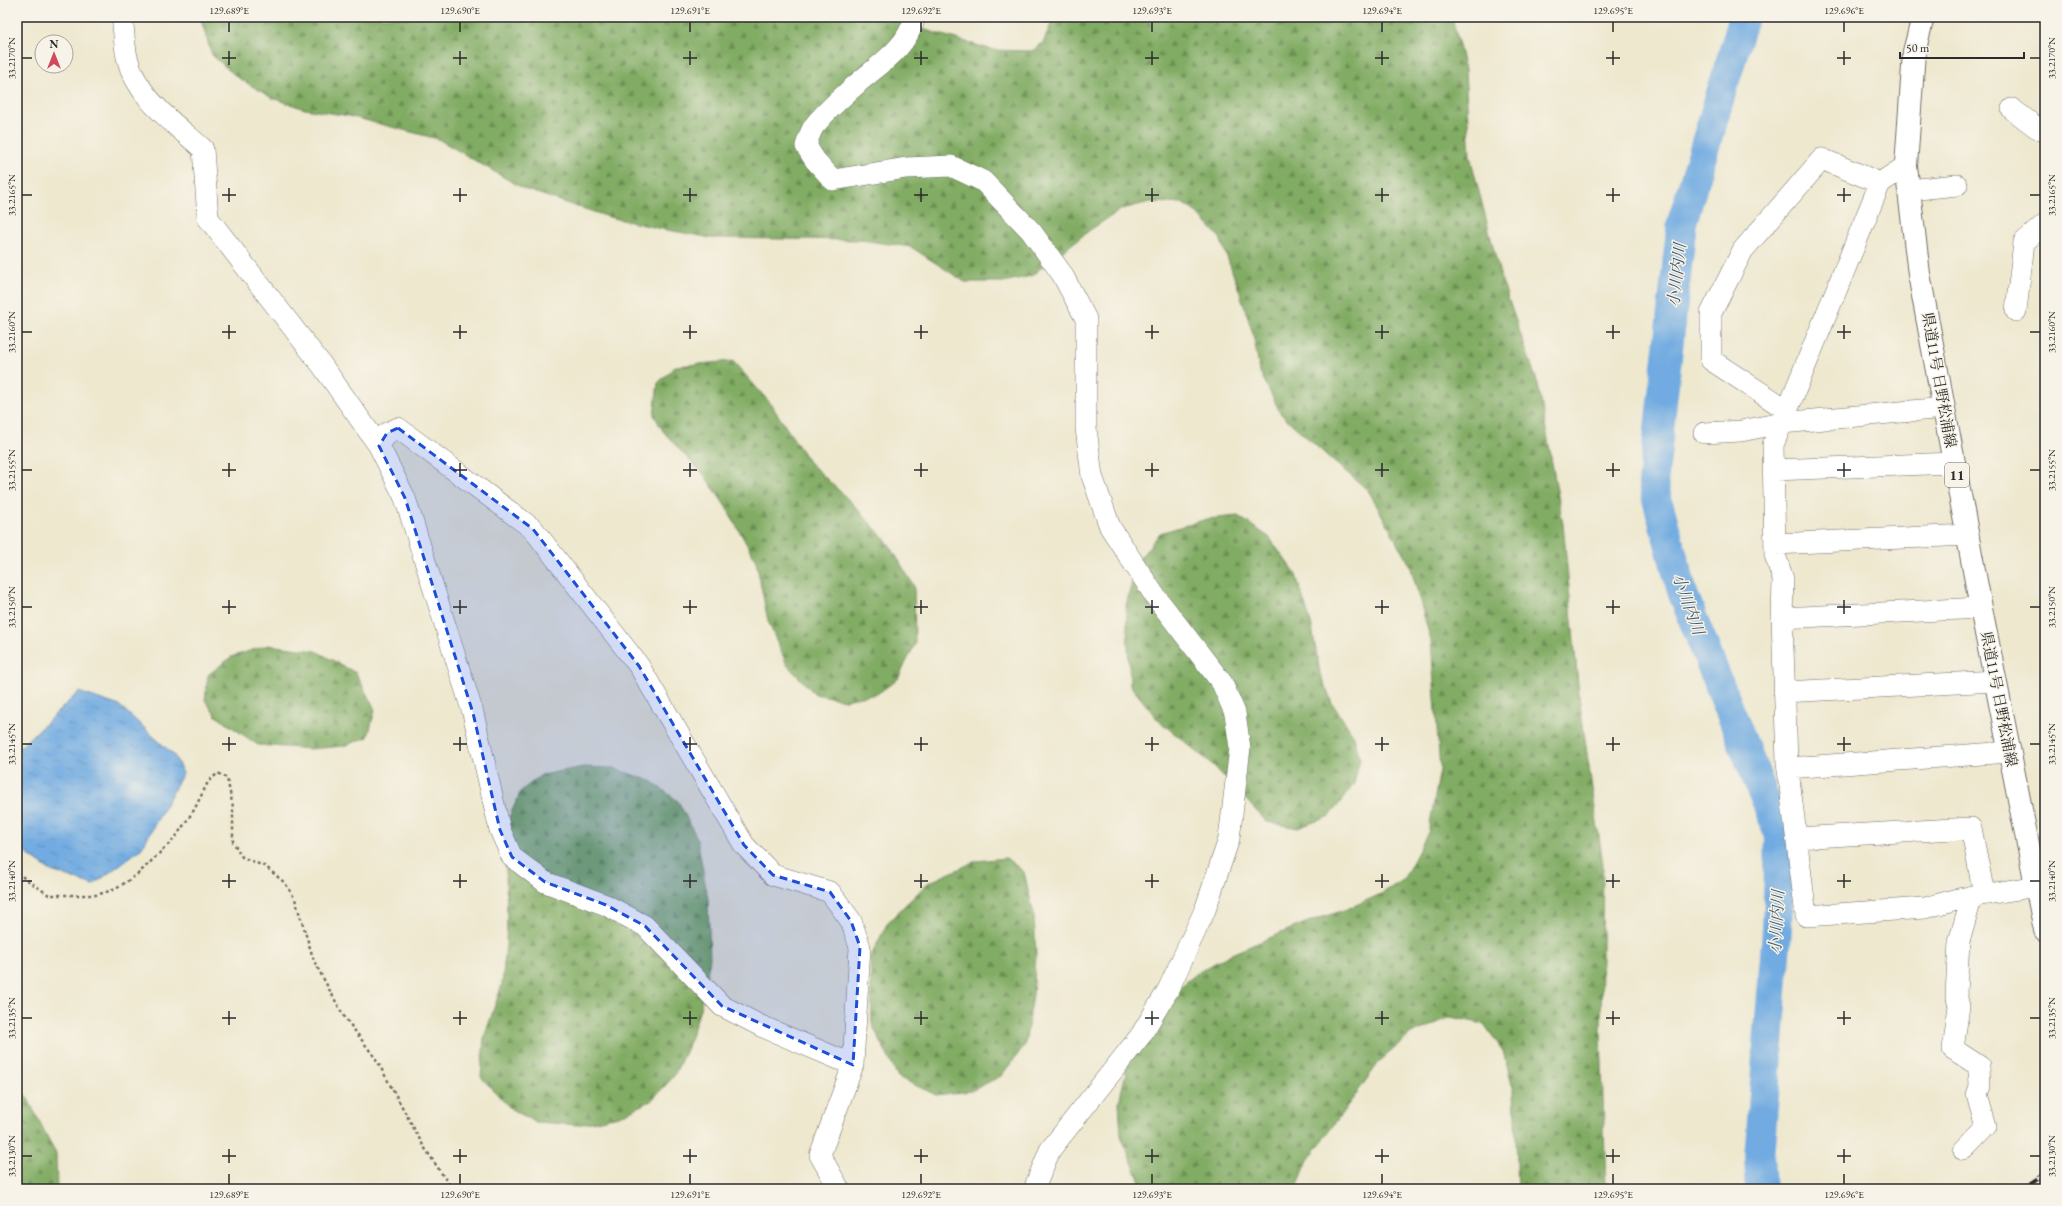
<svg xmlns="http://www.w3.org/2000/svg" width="2062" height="1206" viewBox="0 0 2062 1206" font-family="'EB Garamond','Noto Serif JP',serif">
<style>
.forest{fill:url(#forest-firs);stroke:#566c47}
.water{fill:url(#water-ripples);stroke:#4e6b86}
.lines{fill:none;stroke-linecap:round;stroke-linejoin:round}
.river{stroke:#71abe1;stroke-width:30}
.minor-casing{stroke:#6f6d64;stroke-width:22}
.major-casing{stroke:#6f6d64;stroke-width:24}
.path{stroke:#6f6d64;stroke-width:2.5;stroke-dasharray:3 3;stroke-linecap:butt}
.minor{stroke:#fff;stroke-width:21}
.major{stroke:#fff;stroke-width:22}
.rail-casing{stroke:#2b2b2b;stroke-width:4.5}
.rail{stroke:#f7f3e8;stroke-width:3;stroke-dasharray:9;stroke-linecap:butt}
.marked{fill:#1d4ed8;fill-opacity:0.2;stroke:#1d4ed8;stroke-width:3;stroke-dasharray:8 5;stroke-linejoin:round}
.ticks{fill:none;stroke:#2b2b2b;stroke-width:1.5}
.labels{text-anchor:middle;stroke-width:3;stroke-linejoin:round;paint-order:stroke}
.shield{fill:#f7f3e8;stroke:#686764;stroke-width:1}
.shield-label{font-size:14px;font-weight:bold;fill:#2b2b2b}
.street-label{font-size:15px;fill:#2b2b2b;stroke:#f7f3e8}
.water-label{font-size:16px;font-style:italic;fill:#44586b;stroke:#f7f3e8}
.neatline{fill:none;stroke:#2b2b2b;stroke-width:1.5}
.ticks-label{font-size:10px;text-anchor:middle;fill:#2b2b2b}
</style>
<defs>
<pattern id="forest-firs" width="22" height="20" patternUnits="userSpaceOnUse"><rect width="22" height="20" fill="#81ac63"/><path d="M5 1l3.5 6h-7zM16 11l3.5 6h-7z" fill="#6a8c52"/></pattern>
<pattern id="water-ripples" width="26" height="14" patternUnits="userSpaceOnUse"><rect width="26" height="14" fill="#71abe1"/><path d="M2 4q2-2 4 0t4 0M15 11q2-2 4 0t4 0" fill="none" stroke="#5d8bb7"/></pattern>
</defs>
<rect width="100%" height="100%" fill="#f7f3e8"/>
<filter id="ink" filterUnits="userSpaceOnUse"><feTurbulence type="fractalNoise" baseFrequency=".025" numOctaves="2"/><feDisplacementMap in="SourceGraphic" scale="8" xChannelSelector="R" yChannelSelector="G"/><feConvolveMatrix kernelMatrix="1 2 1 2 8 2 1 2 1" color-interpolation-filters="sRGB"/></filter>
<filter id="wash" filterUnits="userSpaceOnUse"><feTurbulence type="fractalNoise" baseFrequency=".012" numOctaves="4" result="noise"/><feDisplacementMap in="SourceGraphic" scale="16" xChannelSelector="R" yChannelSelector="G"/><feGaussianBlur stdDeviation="0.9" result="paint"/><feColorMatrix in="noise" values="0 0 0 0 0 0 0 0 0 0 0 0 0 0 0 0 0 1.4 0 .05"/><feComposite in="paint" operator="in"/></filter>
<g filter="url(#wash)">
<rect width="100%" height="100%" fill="#eee8cf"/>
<path class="forest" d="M200 17H882L993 50 1032 51 1043 43 1051 24 1048 17H1452L1465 70 1470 156 1501 278 1538 384 1563 524 1580 705 1603 864 1601 1033 1606 1189H1518L1514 1091 1503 1051 1484 1024 1451 1017 1411 1034 1380 1061 1308 1160 1296 1189H1143L1121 1136 1119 1102 1127 1067 1172 993 1199 972 1229 955 1305 923 1347 909 1381 894 1403 880 1428 833 1440 770 1431 641 1410 565 1368 490 1333 461 1281 414 1260 372 1253 334 1239 290 1220 238 1197 213 1182 203 1150 202 1122 209 1090 230 1031 276 1003 282H965L911 247 860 240 711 238 662 229 609 217 524 189 438 139 349 116 305 109 272 98 237 77 212 55Z
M733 361 770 403 809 462 851 502 889 544 914 586 915 644 898 679 877 694 845 700 815 694 787 665 768 621 756 561 726 507 705 476 678 448 663 431 654 415 658 383 676 366Z
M1238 516 1269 537 1296 575 1312 627 1320 674 1332 703 1354 736 1360 759 1354 784 1330 816 1298 828 1267 822 1213 765 1158 720 1130 685 1126 605 1137 562 1160 533 1207 519Z
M268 645 316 651 356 673 375 710 368 737 344 746 310 749 258 745 216 716 205 700 208 675 231 657Z
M583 767 613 768 651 781 678 801 697 838 708 899 710 959 700 1009 689 1043 674 1076 651 1101 619 1116 577 1125 536 1122 511 1109 481 1077 484 1038 502 984 506 945 507 916 505 826 521 791 541 775Z
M1006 858 1024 872 1034 914 1036 955 1033 995 1025 1045 1001 1076 971 1091 936 1095 898 1077 872 1024 870 958 888 922 928 883 976 861Z
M17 1087 27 1097 56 1154 57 1189H17Z"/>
<path class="water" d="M79 692 120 706 174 755 183 773 142 848 93 885 51 871 17 847V750Z"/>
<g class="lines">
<path class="river" d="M1744 17 1682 222 1653 484 1683 594 1780 836 1777 929 1759 1158 1761 1189"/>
</g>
</g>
<g filter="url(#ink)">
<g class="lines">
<g class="minor-casing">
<path id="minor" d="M122 17C124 30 124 44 127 57 136 97 174 123 203 149L208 218 321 364 379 446 405 498 473 713 500 830 512 857 545 882 606 905 645 926 722 1006 761 1026 853 1065
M915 17C907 48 881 63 858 83 843 96 826 111 814 126 810 132 808 140 806 146L815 160 833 180 906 168 951 166 983 181 1031 231 1062 274 1086 319V428L1092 476 1110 527 1155 596 1222 683 1235 713 1240 748 1229 839 1205 910 1168 990 1141 1035 1050 1150 1036 1184V1189
M2012 109 2040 130 2045 125
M1906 166 1880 183 1773 445 1775 555 1783 579 1782 618 1787 762 1806 916 1925 908 1957 899 2037 886
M1909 190 1957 185
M2016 311 2024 242 2045 224
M1787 410 1711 360V313L1743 250 1822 159 1880 183
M1704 433 1741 431 1782 423 1944 408
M379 446 387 433 398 428 533 529 639 666 744 845 773 875 830 892 851 921 860 947 853 1065 820 1155 839 1189
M1774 470 1954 463
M1775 544 1968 535
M1782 618 1981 608
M1784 692 1996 681
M1788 768 2010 752
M1796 838 1971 828 1984 894
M1964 1150 1986 1127 1977 1095 1980 1086 1979 1066 1953 1049 1959 1006 1956 994 1959 942 1972 896"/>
</g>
<g class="major-casing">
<path id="major" d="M1923 17 1914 52 1906 166 1919 274 1981 608 2045 930"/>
</g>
<path class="path" d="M17 873 49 895H96L116 889 139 873 175 838 194 810 208 782 218 773 227 778 233 807V842L242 857 266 867 285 883 295 899 314 961 343 1015 376 1059 424 1147 452 1189"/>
<use href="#minor" class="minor"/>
<use href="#major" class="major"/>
<g class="rail-casing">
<path id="rail" d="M2022 1189 2045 1174"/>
</g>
<use href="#rail" class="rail"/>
</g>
</g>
<path class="marked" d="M398 428 533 529 639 666 744 845 773 875 830 892 851 921 860 947 853 1065 722 1006 645 926 606 905 545 882 512 857 500 830 473 713 405 498 379 446 387 433Z"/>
<path class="ticks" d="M229 22V32M460 22V32M690 22V32M921 22V32M1152 22V32M1382 22V32M1613 22V32M1844 22V32M229 51V65M460 51V65M690 51V65M921 51V65M1152 51V65M1382 51V65M1613 51V65M1844 51V65M22 58H32M222 58H236M453 58H467M683 58H697M914 58H928M1145 58H1159M1375 58H1389M1606 58H1620M1837 58H1851M2030 58H2040M229 188V202M460 188V202M690 188V202M921 188V202M1152 188V202M1382 188V202M1613 188V202M1844 188V202M22 195H32M222 195H236M453 195H467M683 195H697M914 195H928M1145 195H1159M1375 195H1389M1606 195H1620M1837 195H1851M2030 195H2040M229 325V339M460 325V339M690 325V339M921 325V339M1152 325V339M1382 325V339M1613 325V339M1844 325V339M22 332H32M222 332H236M453 332H467M683 332H697M914 332H928M1145 332H1159M1375 332H1389M1606 332H1620M1837 332H1851M2030 332H2040M229 463V477M460 463V477M690 463V477M921 463V477M1152 463V477M1382 463V477M1613 463V477M1844 463V477M22 470H32M222 470H236M453 470H467M683 470H697M914 470H928M1145 470H1159M1375 470H1389M1606 470H1620M1837 470H1851M2030 470H2040M229 600V614M460 600V614M690 600V614M921 600V614M1152 600V614M1382 600V614M1613 600V614M1844 600V614M22 607H32M222 607H236M453 607H467M683 607H697M914 607H928M1145 607H1159M1375 607H1389M1606 607H1620M1837 607H1851M2030 607H2040M229 737V751M460 737V751M690 737V751M921 737V751M1152 737V751M1382 737V751M1613 737V751M1844 737V751M22 744H32M222 744H236M453 744H467M683 744H697M914 744H928M1145 744H1159M1375 744H1389M1606 744H1620M1837 744H1851M2030 744H2040M229 874V888M460 874V888M690 874V888M921 874V888M1152 874V888M1382 874V888M1613 874V888M1844 874V888M22 881H32M222 881H236M453 881H467M683 881H697M914 881H928M1145 881H1159M1375 881H1389M1606 881H1620M1837 881H1851M2030 881H2040M229 1011V1025M460 1011V1025M690 1011V1025M921 1011V1025M1152 1011V1025M1382 1011V1025M1613 1011V1025M1844 1011V1025M22 1018H32M222 1018H236M453 1018H467M683 1018H697M914 1018H928M1145 1018H1159M1375 1018H1389M1606 1018H1620M1837 1018H1851M2030 1018H2040M229 1149V1163M460 1149V1163M690 1149V1163M921 1149V1163M1152 1149V1163M1382 1149V1163M1613 1149V1163M1844 1149V1163M22 1156H32M222 1156H236M453 1156H467M683 1156H697M914 1156H928M1145 1156H1159M1375 1156H1389M1606 1156H1620M1837 1156H1851M2030 1156H2040M229 1174V1184M460 1174V1184M690 1174V1184M921 1174V1184M1152 1174V1184M1382 1174V1184M1613 1174V1184M1844 1174V1184"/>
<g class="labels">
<rect class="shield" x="1945" y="463" width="24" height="24" rx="3"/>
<g class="shield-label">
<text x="1957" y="480">11</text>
</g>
<g class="street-label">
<text transform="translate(1939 380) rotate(80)" y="5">県道11号 日野松浦線</text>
<text transform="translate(1999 699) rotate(79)" y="5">県道11号 日野松浦線</text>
</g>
<g class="water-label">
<text transform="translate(1676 275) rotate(-84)" y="6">小川内川</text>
<text transform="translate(1689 604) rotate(70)" y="6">小川内川</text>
<text transform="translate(1776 922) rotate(-87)" y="6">小川内川</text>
</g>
</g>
<rect width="2062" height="1206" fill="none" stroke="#f7f3e8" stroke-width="44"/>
<g transform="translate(54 54)"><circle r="19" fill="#f7f3e8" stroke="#a5a39c"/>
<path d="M0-3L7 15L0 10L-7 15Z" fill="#d1495b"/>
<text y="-6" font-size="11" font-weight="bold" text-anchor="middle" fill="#2b2b2b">N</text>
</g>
<path d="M1900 52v6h124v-6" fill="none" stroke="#2b2b2b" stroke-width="2"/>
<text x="1906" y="52" font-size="12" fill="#2b2b2b" stroke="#f7f3e8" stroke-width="3" paint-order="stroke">50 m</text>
<rect x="22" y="22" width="2018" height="1162" class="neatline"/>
<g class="ticks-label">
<text x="229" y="14">129.689°E</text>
<text x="460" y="14">129.690°E</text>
<text x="690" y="14">129.691°E</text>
<text x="921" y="14">129.692°E</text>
<text x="1152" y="14">129.693°E</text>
<text x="1382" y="14">129.694°E</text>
<text x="1613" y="14">129.695°E</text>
<text x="1844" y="14">129.696°E</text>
<text transform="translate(11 58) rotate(-90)" y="4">33.2170°N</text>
<text transform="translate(2051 58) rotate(-90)" y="4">33.2170°N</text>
<text transform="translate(11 195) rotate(-90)" y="4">33.2165°N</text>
<text transform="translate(2051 195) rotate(-90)" y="4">33.2165°N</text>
<text transform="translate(11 332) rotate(-90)" y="4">33.2160°N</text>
<text transform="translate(2051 332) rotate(-90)" y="4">33.2160°N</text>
<text transform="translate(11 470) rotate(-90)" y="4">33.2155°N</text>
<text transform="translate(2051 470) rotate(-90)" y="4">33.2155°N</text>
<text transform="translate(11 607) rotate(-90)" y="4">33.2150°N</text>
<text transform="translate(2051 607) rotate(-90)" y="4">33.2150°N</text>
<text transform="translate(11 744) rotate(-90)" y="4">33.2145°N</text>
<text transform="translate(2051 744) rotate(-90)" y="4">33.2145°N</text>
<text transform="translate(11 881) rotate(-90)" y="4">33.2140°N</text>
<text transform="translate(2051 881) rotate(-90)" y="4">33.2140°N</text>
<text transform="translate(11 1018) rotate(-90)" y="4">33.2135°N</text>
<text transform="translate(2051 1018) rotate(-90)" y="4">33.2135°N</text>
<text transform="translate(11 1156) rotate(-90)" y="4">33.2130°N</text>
<text transform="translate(2051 1156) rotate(-90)" y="4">33.2130°N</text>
<text x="229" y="1198">129.689°E</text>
<text x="460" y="1198">129.690°E</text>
<text x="690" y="1198">129.691°E</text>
<text x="921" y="1198">129.692°E</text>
<text x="1152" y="1198">129.693°E</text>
<text x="1382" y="1198">129.694°E</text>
<text x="1613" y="1198">129.695°E</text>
<text x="1844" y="1198">129.696°E</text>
</g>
</svg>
